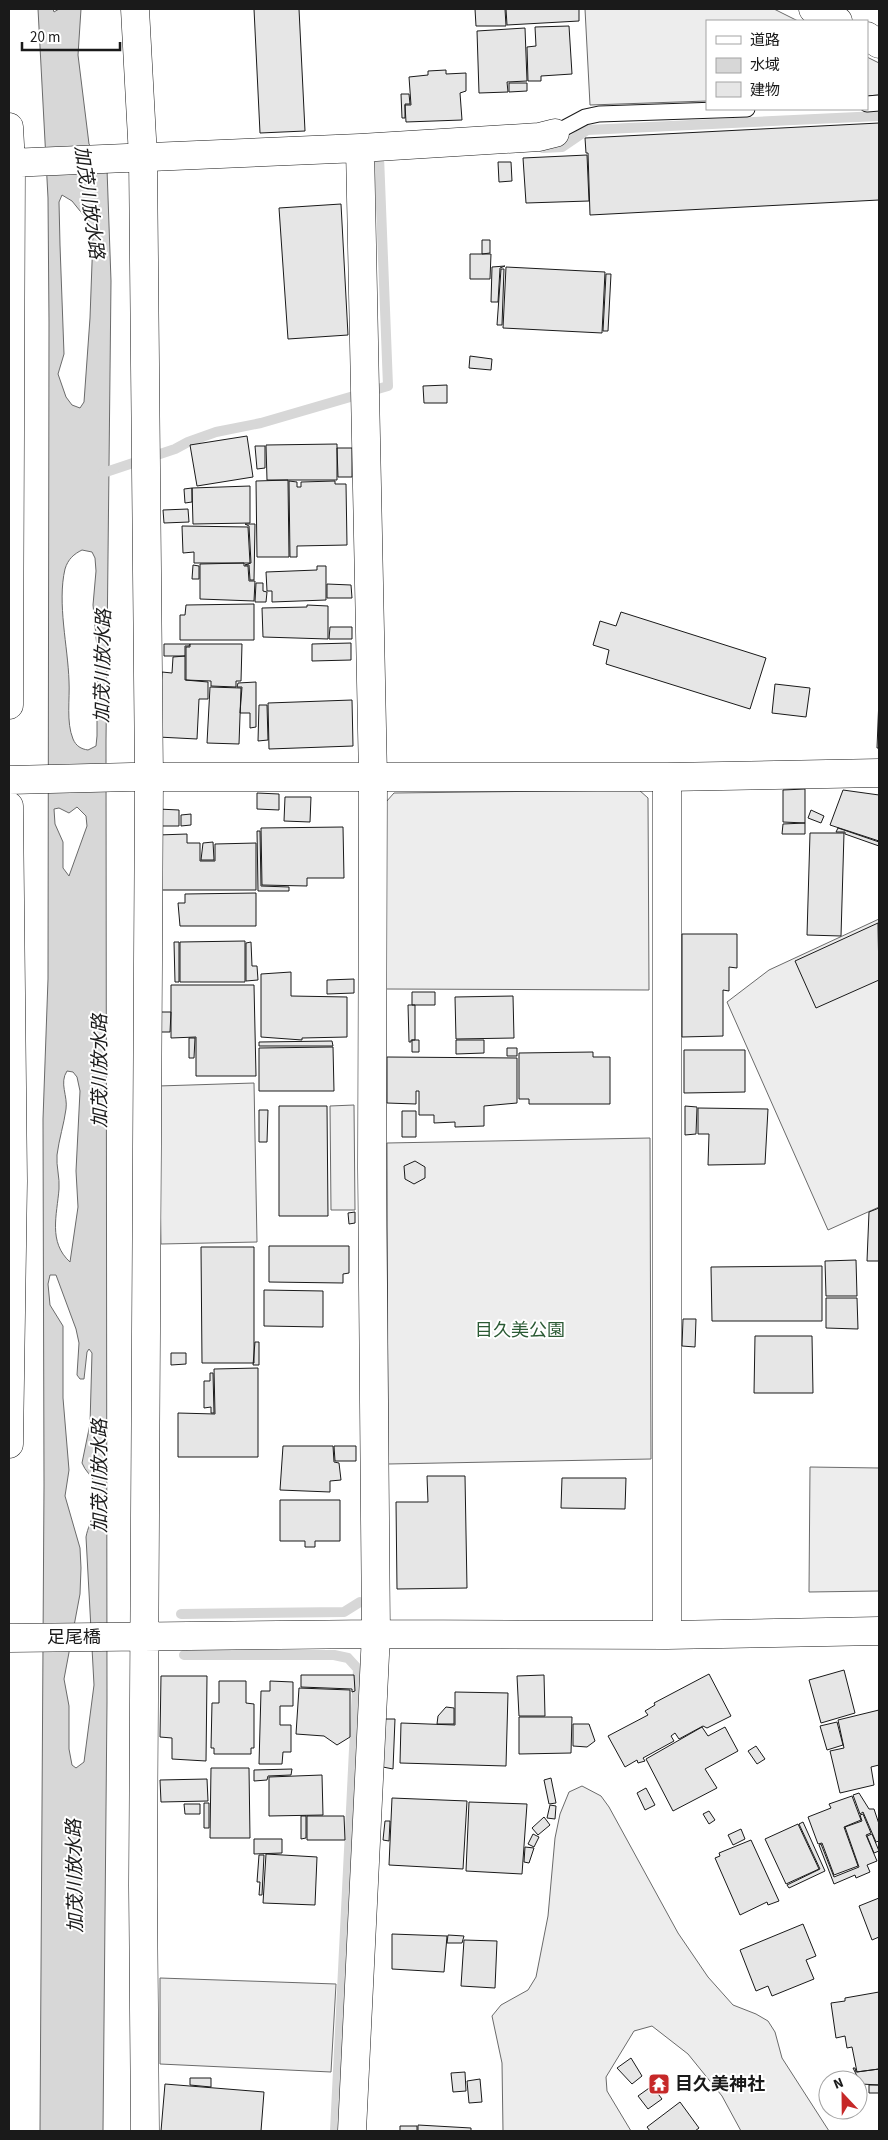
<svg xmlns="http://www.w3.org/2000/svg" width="888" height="2140" viewBox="0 0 888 2140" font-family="'Source Sans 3','Noto Sans JP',sans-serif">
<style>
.built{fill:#ededed;stroke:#6a6a6a}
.water{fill:#d7d7d7;stroke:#6a6a6a;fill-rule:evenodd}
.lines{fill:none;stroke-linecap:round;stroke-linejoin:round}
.stream{stroke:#d7d7d7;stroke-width:10}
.building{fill:#e6e6e6;stroke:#1a1a1a}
.service-casing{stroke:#1a1a1a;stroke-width:17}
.minor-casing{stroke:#1a1a1a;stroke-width:29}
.service{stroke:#fff;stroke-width:15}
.minor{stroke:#fff;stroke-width:28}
.labels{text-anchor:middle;stroke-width:4;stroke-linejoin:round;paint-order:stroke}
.park-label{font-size:18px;fill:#2b5a34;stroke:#fff}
.street-label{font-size:18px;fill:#1a1a1a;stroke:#fff}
.poi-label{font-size:18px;font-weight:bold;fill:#1a1a1a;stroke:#fff;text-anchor:start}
.water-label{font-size:19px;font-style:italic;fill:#1a1a1a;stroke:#fff}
</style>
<rect width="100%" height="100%" fill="#fff"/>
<path class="built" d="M585 9H774L798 21H707V101L590 105Z
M867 57 879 63V95L867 96Z
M639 790 648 798 649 990 386 989V802L394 793Z
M879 919V1207L828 1230 727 1002 769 970Z
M254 1083 257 1242 161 1244 158 1086Z
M354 1105 355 1210H331L330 1106Z
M650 1138 651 1459 388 1464 387 1143Z
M810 1467 879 1468V1591L809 1592Z
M582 1786 601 1796 609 1807 678 1933 708 1977 733 2005 756 2014 768 2021 775 2032 782 2058 829 2131H741L722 2096 688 2054 652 2026 634 2031 606 2077 607 2091 631 2131H503L502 2063 492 2016 501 2005 528 1990 536 1977 548 1916 555 1838 560 1814 569 1792Z
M160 1978 336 1984 331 2072 160 2064Z"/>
<path class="water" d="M38 9H53L54 12 59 9H81L78 55 89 144 107 169 111 281 106 741 107 1702 103 2131H40L44 1485 43 1119 48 979 49 322 48 198ZM62 195 72 201 89 222 93 236 90 318 84 402 80 408 72 405 66 397 58 374 64 354 60 245 59 202ZM82 550 92 552 95 558 96 571 93 605 97 647V736L96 746 88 750C81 749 76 746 73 739 66 722 70 699 69 681 68 647 57 603 65 569 68 559 74 554 82 550ZM77 807 86 816 87 826 69 876 63 868V842L55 824 54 809 59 808 69 813ZM67 1071 73 1072 77 1077 80 1091 76 1171 78 1207 70 1262C48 1242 57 1215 59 1189 60 1178 56 1166 57 1155 59 1139 64 1124 66 1109 68 1096 59 1083 67 1071ZM50 1275H56L76 1329 79 1343 77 1375 80 1379H84L87 1352 89 1349 92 1353 90 1424 82 1463C85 1471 92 1476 95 1483 103 1502 89 1520 86 1537L94 1685 84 1762 76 1768 72 1765 69 1749V1706L64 1679 80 1594 81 1568 80 1548 65 1496 69 1470 63 1398V1326L50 1305 48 1284Z"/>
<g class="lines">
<path class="stream" d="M543 148 562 147 587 130 879 116
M103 473 175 449 188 442 216 432 261 423 388 386 379 156
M181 1614 344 1612 360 1602
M184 1655H334L348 1658 358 1669 335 2131"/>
</g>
<path class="building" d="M254 9H299L305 131 260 133Z
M475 9H505L506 26H476Z
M506 9H579V21L507 25Z
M569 26 572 74 541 76V81H528L527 47 536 46 535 27Z
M525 28 527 81 507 82 508 92 479 93 477 31Z
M446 70V74L466 73V91L460 93 462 120 406 122 405 105H411L409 77 428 75V71Z
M509 83H527V91L509 92Z
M401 94H409L410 104H405V118H402Z
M879 123V200L590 215 588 153H586L585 138Z
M587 155 589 201 526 203 523 158Z
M498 162H511L512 181 499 182Z
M341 204 348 335 288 339 279 208Z
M482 240H490V253L482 254Z
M470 254H491L490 279H470Z
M505 266 500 268 498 302H491L492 267Z
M506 267 605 272 602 333 503 328Z
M501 269H504L502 325H497Z
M606 274H611L608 331H603Z
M470 356 492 359 491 370 469 368Z
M447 385V403H424L423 386Z
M247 436 253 477 197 486 190 445Z
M337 444V480H267L266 445Z
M255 446H265V468L257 469Z
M337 448H352V477H338Z
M288 480 289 557H257L256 481Z
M289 481 297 482V487H301V482L335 481V484H346L347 545 297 546V557H290Z
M250 486V523L193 524 192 488Z
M192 488V502L185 503 184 489Z
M188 509 189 522 164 523 163 510Z
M245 524H255L254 580H250L249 565H245L251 563 249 526Z
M182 526 248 527 250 563H194V552L183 553Z
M244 563V566H248L249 581H255L254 601 200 599V564Z
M193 565 199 566V579H192Z
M317 566H326V600L272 602V591H267L266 572 317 570Z
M256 583H263V591L267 592 266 602H255Z
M327 584 351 585 352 598H327Z
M254 604V640H180V615H185L186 605Z
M307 605 328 606V639L263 637 262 608 307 607Z
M621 612 766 658 750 709 606 664 609 650 593 645 600 621 616 626Z
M330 627H352V639H329Z
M351 643V660L312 661V644Z
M164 644H190L189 646H185V656H164Z
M190 644H242L241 681H236V687L211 686V681L186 680V647H190Z
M185 656V680L208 682V699H199L197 739 158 737 162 672 172 673 173 657Z
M256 682V727L250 728V713H240L242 687H237L238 683Z
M775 684 810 688 806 717 772 713Z
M210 687 241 688 239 744 207 743Z
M879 698V748H877Z
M352 700 353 746 269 749 268 703Z
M259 705H267L268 740 258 741Z
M805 789V823L783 822V790Z
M843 790 879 795V841L830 825Z
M257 793 279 794V810L257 809Z
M285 797H311L310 822 284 821Z
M158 809 179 810V826H158Z
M811 810 824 816 821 823 808 818Z
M191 814V825L181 826V815Z
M805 823V834H782L783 824Z
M343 827 344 878H307V886L262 885 261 828Z
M838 828 879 842V846L845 834V832H836Z
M257 831H260L261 886 289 887V891H258Z
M810 833H844L841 936 807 935Z
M187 834V843H200V861H215V844L256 843V890H158V835Z
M213 842 214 860H201L203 843Z
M256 893V926H180L178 903H185V894Z
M878 923 879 980 816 1008 795 961Z
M682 934H737V968L729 967V991L723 990V1036L682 1037Z
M245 941V982H180V942Z
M174 942H179V982H175Z
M251 942 252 966H257L258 980 246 981V943Z
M291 972V996L347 997V1037L302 1038V1040L261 1037V974Z
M354 979V993L327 994V980Z
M171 985H254L256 1076H196V1037L171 1038Z
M412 992H435V1005H412Z
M513 996 514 1038 456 1039 455 997Z
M408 1005H415V1040H411V1042H409Z
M159 1012H171L170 1032H159Z
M189 1038H195L194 1058H189Z
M412 1040H419V1052H412Z
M456 1040H484V1053L456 1054Z
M332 1041 333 1046H259V1042Z
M333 1047 334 1091H259V1048Z
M507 1048H517V1056H507Z
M684 1050H745V1092L684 1093Z
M593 1052V1057H610V1104H529V1099H519V1053Z
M387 1057 517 1058V1103L484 1106V1126L455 1127V1122L434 1123V1115H419V1091H416V1104L387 1103Z
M279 1106H327L328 1216H279Z
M685 1106 697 1107 696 1134 685 1135Z
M698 1108 768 1109 765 1164 708 1165 709 1134H698Z
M259 1110H268L267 1142H259Z
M402 1111H416V1137H402Z
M415 1161 425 1167V1178L414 1184 405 1179 404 1166Z
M879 1208V1261H867L869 1212Z
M355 1212V1223L349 1224 348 1213Z
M269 1246H349V1273L343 1274V1283L269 1282Z
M201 1247H254V1363H202Z
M856 1260 857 1296H826L825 1261Z
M822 1266V1321H712L711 1267Z
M264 1290 323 1291V1327L264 1326Z
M826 1298H857L858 1329 826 1328Z
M683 1319H696L695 1347 682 1346Z
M755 1336H812L813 1393H754Z
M255 1342H259V1365H253Z
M171 1353H186V1364L171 1365Z
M258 1368V1457H178V1413L215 1414 214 1369Z
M210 1373H213L214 1413H211V1407L204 1408V1381H210Z
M283 1446H333L334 1462 339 1463 341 1480 330 1481V1492L280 1490Z
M334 1446H356V1461H335Z
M427 1476H465L467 1588 397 1589 396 1502H428Z
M562 1478H626L625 1509 561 1508Z
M280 1500H340V1541H315V1547H305V1541H280Z
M844 1670 855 1713 821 1723 809 1680Z
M709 1674 731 1716 707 1728 703 1726 679 1739 675 1733 671 1736 674 1741 643 1758 645 1761 638 1763 637 1760 625 1767 608 1736 648 1715 645 1711 655 1705 654 1703Z
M301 1675H354L355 1691 352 1692V1689L301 1687Z
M544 1675 545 1716H519L517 1676Z
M161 1676H207L206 1761 172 1759V1738L160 1737Z
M219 1681H246V1703L254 1704V1748H251V1754H214V1748H211L212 1703H219Z
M270 1681 293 1682V1706H280V1725H291V1752H283L282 1764H259L261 1691H270Z
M299 1688 350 1690V1737L337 1745 324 1736 296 1734Z
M455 1692 508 1693 506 1766 400 1763 401 1723 455 1725Z
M446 1707 454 1708V1724H437L438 1716Z
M879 1710V1765L871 1767 874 1785 840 1793 830 1751 844 1748 838 1720Z
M519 1717H572L571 1753 519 1754Z
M385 1719H395L393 1769 383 1767Z
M837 1722 843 1745 827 1750 820 1726Z
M573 1724H589L595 1741 587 1747 573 1746Z
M702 1727 708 1736 725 1727 738 1751 705 1769 717 1788 673 1811 646 1759Z
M756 1746 765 1759 757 1764 748 1751Z
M211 1768H249L250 1838H210Z
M292 1769 291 1775 268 1776 267 1780 254 1781V1770Z
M322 1775 323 1815 269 1816V1777Z
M551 1778 556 1803 549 1804 544 1780Z
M207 1779 208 1801 161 1802 160 1780Z
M646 1788 655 1805 645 1810 637 1793Z
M859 1793 869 1809H874L879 1824V1841L876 1842 863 1812 860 1814 853 1795Z
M852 1796 861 1820 844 1827 858 1866 834 1875 822 1843 818 1844 808 1817 831 1808 829 1804Z
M392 1798 467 1801 463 1869 389 1865Z
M469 1802 527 1804 522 1874 466 1871Z
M204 1803H209V1828H204Z
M184 1804H200V1814H185Z
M550 1805 556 1806 555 1819 547 1818Z
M709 1811 715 1820 709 1824 703 1814Z
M863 1814 871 1833 866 1835 877 1861 867 1865 870 1872 856 1878 855 1875 834 1884 819 1845 821 1844 834 1877 859 1867 845 1827 862 1821 860 1815Z
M301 1816H306V1838L301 1839Z
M307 1816H344L345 1840H307Z
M544 1817 550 1825 538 1835 532 1828Z
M385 1821H390L389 1841 383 1840Z
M803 1822 825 1871 789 1888 787 1885 820 1869 799 1824Z
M798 1824 819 1869 786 1884 765 1839Z
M741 1829 745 1839 733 1845 728 1835Z
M533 1834 539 1837 534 1847 528 1844Z
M872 1834 879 1851 874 1853 867 1836Z
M254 1839H282V1853L254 1854Z
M751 1840 779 1901 768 1905 767 1902 740 1915 715 1858 720 1856 719 1853Z
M525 1847 534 1848 529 1863 524 1862Z
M266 1854 317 1857 315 1905 263 1903Z
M259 1855H264L262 1895H259L260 1882H257Z
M879 1898V1937L872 1940 859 1906Z
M803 1924 816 1956 806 1960 814 1979 772 1996 768 1986 756 1991 740 1950Z
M392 1934 447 1936 444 1972 392 1969Z
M448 1935 464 1936 462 1943H447Z
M464 1940 497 1941 495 1988 461 1986Z
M879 1992V2069L857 2072 852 2047 847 2048 845 2036 836 2038 831 2003 845 2001V1998Z
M631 2058 642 2076 632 2084 617 2068Z
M853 2068H855L856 2072 879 2069V2085L861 2084Z
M465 2072 466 2091 453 2092 451 2073Z
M190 2078H211V2087L190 2085Z
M480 2079 482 2102 469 2103 467 2081Z
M165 2084 264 2092 261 2131H161Z
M869 2085H879V2093H869Z
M652 2086 662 2099 648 2109 638 2096Z
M680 2102 699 2128 695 2131H650L647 2127Z
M418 2125 471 2128V2131H418Z
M400 2126H417V2131H400Z"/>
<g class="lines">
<g class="service-casing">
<path id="service" d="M867 104 879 103
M555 133 585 117 599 114 747 109"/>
</g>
<g class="minor-casing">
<path id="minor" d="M135 9 143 157 149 778 143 1886 145 2131
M813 9 838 21
M867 36 879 44
M9 127 11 163 9 705
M9 163 360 148 539 137 555 133
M667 777V1635
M9 780 131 777H667L879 773
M9 806 13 1181 9 1444
M9 1638 376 1634 667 1635 879 1631
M352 2131 376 1634 372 1168 373 777 360 148"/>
</g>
<use href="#service" class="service"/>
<use href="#minor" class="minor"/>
</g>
<defs>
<g id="temple-square" transform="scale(1.125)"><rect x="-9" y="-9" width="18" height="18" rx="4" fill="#c62828" stroke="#fff"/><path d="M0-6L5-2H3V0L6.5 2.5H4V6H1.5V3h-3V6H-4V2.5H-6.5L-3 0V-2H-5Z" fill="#fff"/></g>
</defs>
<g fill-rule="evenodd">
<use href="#temple-square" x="659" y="2084"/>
</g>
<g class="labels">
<g class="park-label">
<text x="520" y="1336">目久美公園</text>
</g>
<g class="street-label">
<text x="74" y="1643">足尾橋</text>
</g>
<g class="poi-label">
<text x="675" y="2090">目久美神社</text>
</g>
<g class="water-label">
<text transform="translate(90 202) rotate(82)" y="7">加茂川放水路</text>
<text transform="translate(102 666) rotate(-89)" y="7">加茂川放水路</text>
<text transform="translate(99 1071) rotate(-90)" y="7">加茂川放水路</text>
<text transform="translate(99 1476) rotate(-90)" y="7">加茂川放水路</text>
<text transform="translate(74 1876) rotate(-91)" y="7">加茂川放水路</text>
</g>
</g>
<rect width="888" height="2140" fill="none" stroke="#1a1a1a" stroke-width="20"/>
<rect x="706" y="20" width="162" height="90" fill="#ffffff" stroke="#a3a3a3"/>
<rect x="716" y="36" width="25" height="8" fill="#ffffff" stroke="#a3a3a3"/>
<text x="750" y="45" font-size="15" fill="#1a1a1a">道路</text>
<rect x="716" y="58" width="25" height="15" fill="#d7d7d7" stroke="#a3a3a3"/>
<text x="750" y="70" font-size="15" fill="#1a1a1a">水域</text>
<rect x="716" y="82" width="25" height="15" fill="#e6e6e6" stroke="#a3a3a3"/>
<text x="750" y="95" font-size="15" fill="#1a1a1a">建物</text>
<g transform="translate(843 2095) rotate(338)"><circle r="24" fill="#ffffff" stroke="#a3a3a3"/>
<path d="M0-4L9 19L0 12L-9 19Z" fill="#c62828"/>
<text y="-8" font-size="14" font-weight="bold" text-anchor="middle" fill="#1a1a1a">N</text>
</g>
<path d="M22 42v8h98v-8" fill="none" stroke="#1a1a1a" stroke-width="2.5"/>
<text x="30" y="42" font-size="15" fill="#1a1a1a" stroke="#ffffff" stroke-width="4" paint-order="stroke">20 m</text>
</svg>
